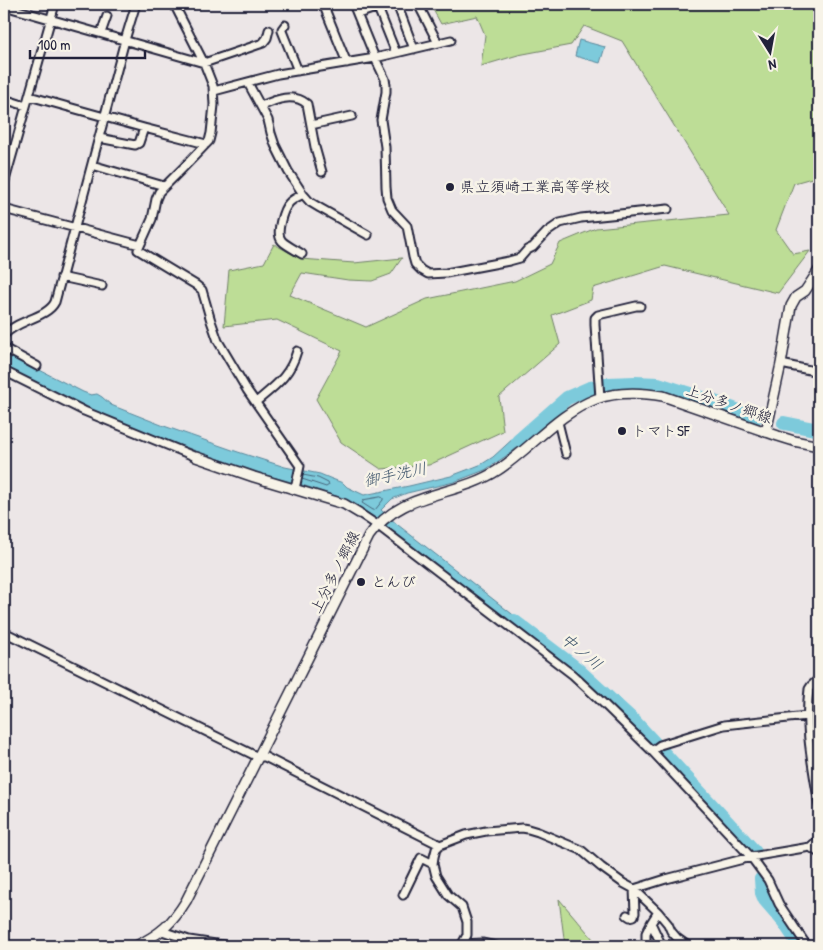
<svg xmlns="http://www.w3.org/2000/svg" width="823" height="950" viewBox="0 0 823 950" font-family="'Patrick Hand','Klee One',sans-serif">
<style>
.green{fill:#bddd96;stroke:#708068}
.water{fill:#7dcadb;stroke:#59879b}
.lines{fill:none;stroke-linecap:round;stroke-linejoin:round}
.shore{stroke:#46657b;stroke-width:1}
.river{stroke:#7dcadb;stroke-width:14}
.minor-casing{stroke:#22223b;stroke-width:11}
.tertiary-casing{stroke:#22223b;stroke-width:12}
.secondary-casing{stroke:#22223b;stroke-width:12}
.minor{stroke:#f7f3e8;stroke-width:7}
.tertiary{stroke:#f7f3e8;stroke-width:9}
.secondary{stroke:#f7f3e8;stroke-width:9}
.poi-dot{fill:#22223b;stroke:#f7f3e8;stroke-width:2}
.labels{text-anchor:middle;stroke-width:5;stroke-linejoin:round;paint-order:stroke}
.poi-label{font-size:15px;fill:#22223b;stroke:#f7f3e8;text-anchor:start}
.street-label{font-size:15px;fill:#22223b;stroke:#f7f3e8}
.water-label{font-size:16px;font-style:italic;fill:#3d546b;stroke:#f7f3e8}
</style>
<rect width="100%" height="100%" fill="#ece6e7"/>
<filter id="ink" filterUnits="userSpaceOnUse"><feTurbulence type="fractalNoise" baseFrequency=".02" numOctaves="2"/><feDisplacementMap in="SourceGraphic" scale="10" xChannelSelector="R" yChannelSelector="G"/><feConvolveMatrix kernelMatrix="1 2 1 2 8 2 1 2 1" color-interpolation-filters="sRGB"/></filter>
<g filter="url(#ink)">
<path class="green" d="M430 4H819V176L794 183 776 230 793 254 810 251 778 293 665 266 593 288 591 300 552 315 560 344 499 397 503 431 429 465 381 469 341 442 316 399 342 351 277 320 224 326 229 270 264 263 274 244 301 259 354 263 402 258 391 274 372 281 348 280 302 273 290 295 366 327 427 299 515 281 550 264 560 243 596 228 729 215 622 41 584 26 571 45 518 55 481 66 485 35 477 16 441 24Z
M559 899 599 946H565Z"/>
<path class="water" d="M579 40 605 47 600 63 575 56Z
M4 352 83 392 91 395 97 394 102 397 111 405 164 426 238 452 285 467 320 474 332 479 343 483 347 487 364 495 409 486 451 476 472 468 482 464 493 457 528 425 535 432 512 452 485 470 454 482 407 493 392 499 381 510 398 525 530 628 525 634 371 515 345 499 299 484 269 476 196 451 113 420 87 408 4 367Z"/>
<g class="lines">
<path class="shore" d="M302 479 326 487 329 485 328 483 318 478 303 475
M381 497 383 498V500L375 510H373L362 503 364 500Z"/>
<path class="river" d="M784 423 819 430
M518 441 567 398 590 388 608 384 635 383 658 384 712 401 756 417
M514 621 576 668 635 722 755 852
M761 879 762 893 765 900 784 922 800 946"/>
<g class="minor-casing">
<path id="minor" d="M174 4 204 63 213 86 214 105 211 133 209 141 184 167 159 192 156 199 152 219 138 250 196 285 202 290 211 321 218 341 247 390 300 466 295 489
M323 4 347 63
M353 4 375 58 385 79 386 85V92L381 120 385 147 386 187 387 198 392 210 407 226 413 257 415 264 421 270 428 274 446 273 509 261 520 258 527 250 533 247 547 232 560 223 581 218 668 209
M397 4 414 49
M418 4 438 43
M4 6 204 63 263 43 267 38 269 30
M378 8 396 53
M358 14 387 4
M285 25 282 29V31L298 71
M101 33 107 16
M248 83 268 120 271 133 275 145 288 171 303 194 310 202 320 208 368 235
M214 91 278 74 375 58 451 40
M29 96 144 128 206 144
M4 99 26 106
M261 106C275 100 293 92 307 104L315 147 322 172
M311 125 352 116
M99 138 135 145 139 143 144 128
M92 165 164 186
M4 184 55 4
M4 209 140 245
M302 254C296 250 287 246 282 241 275 234 283 209 289 203 292 199 298 197 303 194
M61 277 102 286
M4 335C17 320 47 318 55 302L125 40 136 4
M4 348 37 366
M781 364 819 372
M4 371 84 411 196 457
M600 398 595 325V318L598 315 636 306H640
M256 402C275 386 290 376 297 351
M558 422 566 454
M359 513 377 525 573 675 605 705 652 751 751 857 768 880 779 904 807 946
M4 632 258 757H265L440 845
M819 679 811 686 809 689C804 728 813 767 819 805
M652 751 660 745 724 725 807 716
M810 847 819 853
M634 889 666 879 751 857 810 847 819 839
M403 895 421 858 433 864
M658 912 651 923 662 946
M627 915 630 917 634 916 635 913 634 889
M162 931 189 940 229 946
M646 940V933L651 923
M462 944 483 943 496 946
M461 946 467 935V922L462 907 448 895 436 876 433 864 434 857 436 849 440 845 466 835 486 831 522 828 528 829 538 832 581 850 601 867 623 883 634 889 658 912 668 924 671 931 677 938 688 946"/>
</g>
<g class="tertiary-casing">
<path id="tertiary" d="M766 432 781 364 791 306 796 297 805 291 819 270
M196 457 254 477 337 502 344 504 359 513"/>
</g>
<g class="secondary-casing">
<path id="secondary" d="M136 946C160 934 172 924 186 901L369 536C401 490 455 498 498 470 531 448 559 413 596 399 618 391 640 392 663 396L778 436 794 441 819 446"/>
</g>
<use href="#minor" class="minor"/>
<use href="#tertiary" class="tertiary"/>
<use href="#secondary" class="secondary"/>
</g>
</g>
<g class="poi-dot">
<circle cx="450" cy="187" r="5"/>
<circle cx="622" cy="431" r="5"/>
<circle cx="361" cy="582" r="5"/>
</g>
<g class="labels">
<g class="poi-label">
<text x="460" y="192">県立須崎工業高等学校</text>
<text x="632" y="436">トマトSF</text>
<text x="371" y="587">とんび</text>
</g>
<g class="street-label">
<text transform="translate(729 404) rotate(19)" y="5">上分多ノ郷線</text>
<text transform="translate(335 572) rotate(-63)" y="5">上分多ノ郷線</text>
</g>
<g class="water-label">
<text transform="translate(395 474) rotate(-12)" y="6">御手洗川</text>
<text transform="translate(582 651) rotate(40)" y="6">中ノ川</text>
</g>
</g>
<rect width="823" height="950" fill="none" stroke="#f7f3e8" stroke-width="20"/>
<rect x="10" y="10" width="803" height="930" fill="none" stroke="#22223b" stroke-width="2" filter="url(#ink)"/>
<g transform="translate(770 52) rotate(169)" stroke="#f7f3e8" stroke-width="4" paint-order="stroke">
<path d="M0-4L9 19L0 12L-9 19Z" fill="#22223b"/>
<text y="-8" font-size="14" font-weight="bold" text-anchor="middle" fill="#22223b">N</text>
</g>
<path d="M30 50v8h115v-8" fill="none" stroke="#22223b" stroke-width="2.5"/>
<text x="38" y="50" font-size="15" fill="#22223b" stroke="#f7f3e8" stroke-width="4" paint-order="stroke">100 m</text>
</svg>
